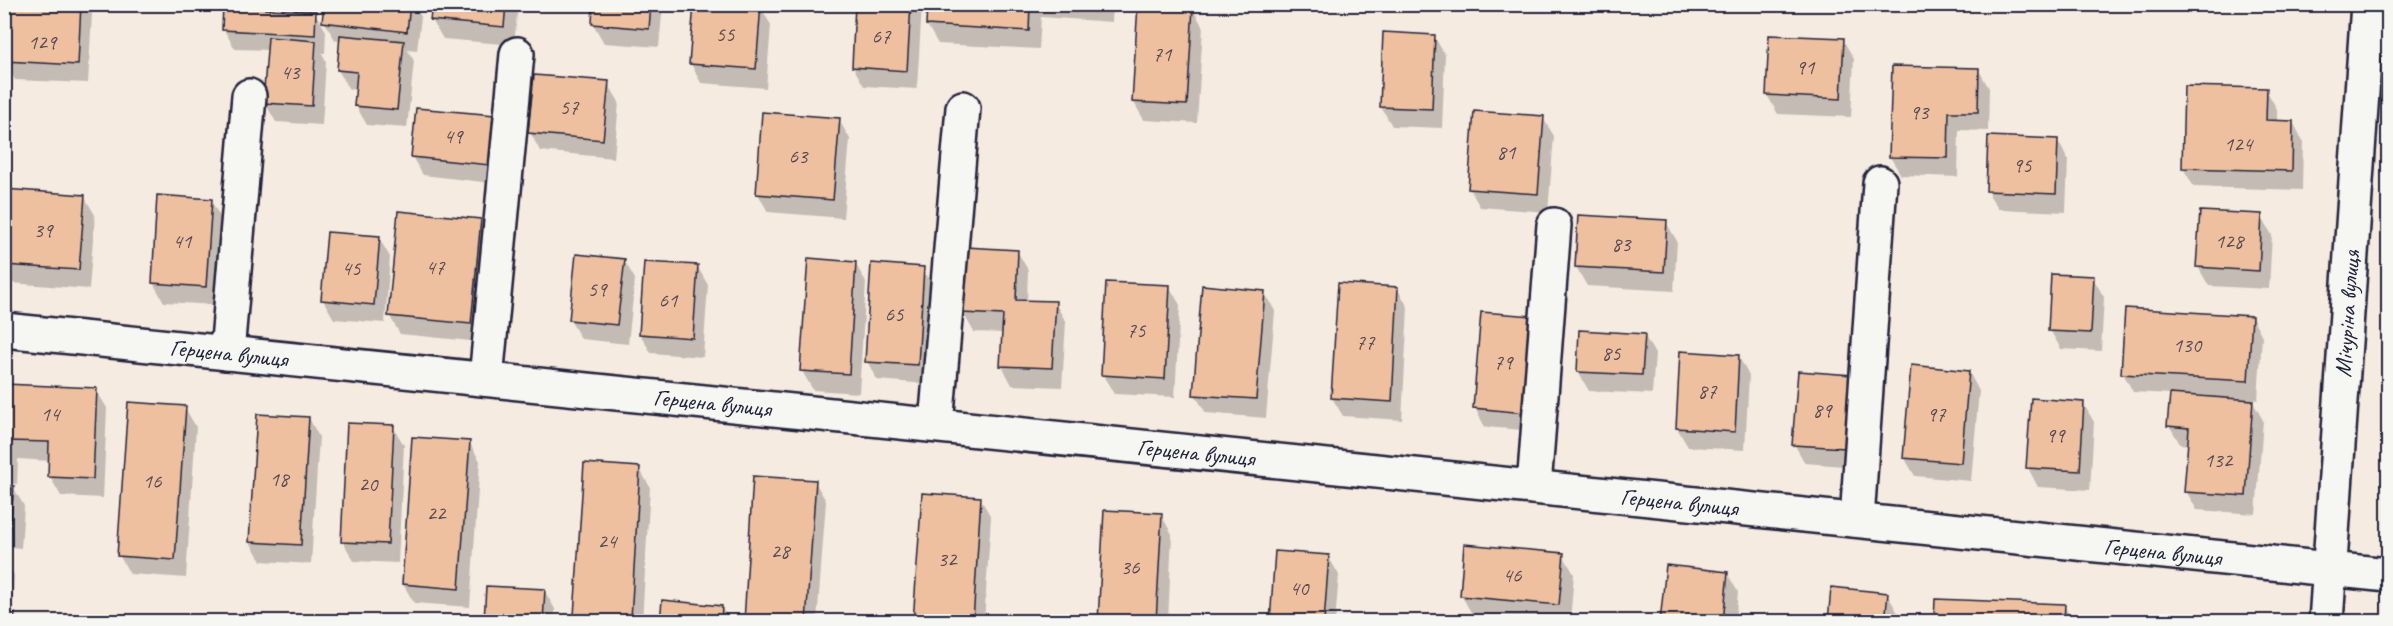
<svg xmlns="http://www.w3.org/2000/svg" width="2393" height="626" viewBox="0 0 2393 626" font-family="Caveat,sans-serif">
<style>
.shadow{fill:#0003}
.building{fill:#efc09f;stroke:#22223b;stroke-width:1.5}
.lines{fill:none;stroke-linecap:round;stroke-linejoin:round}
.minor-casing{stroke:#22223b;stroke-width:38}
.minor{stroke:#f6f6f2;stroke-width:33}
.labels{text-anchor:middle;stroke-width:5;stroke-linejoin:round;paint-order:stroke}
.number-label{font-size:21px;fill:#554a54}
.street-label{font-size:24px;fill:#22223b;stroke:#f6f6f2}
</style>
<rect width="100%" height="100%" fill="#f5ebe1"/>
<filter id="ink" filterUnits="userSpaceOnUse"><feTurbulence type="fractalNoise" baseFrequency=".0167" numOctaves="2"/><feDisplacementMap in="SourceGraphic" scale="12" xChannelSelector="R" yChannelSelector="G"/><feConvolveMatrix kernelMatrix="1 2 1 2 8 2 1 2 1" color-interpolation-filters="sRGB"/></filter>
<g filter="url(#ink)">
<path class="shadow" d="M7 4H86L92 14 88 83 15 80 4 61Z
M225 4H414L421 17 417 50 407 49 414 61 407 128 367 125 356 106 357 90 349 89 338 70 341 41 335 40 324 21 325 10 274 6 276 11 315 13 326 31 325 53H322L326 61 322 125 276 122 265 103 269 50 235 49 224 30Z
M433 4H518L514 45 443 39 432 20Z
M595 4H663L659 47 604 43 593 24Z
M857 4H922L917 89 864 86 853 67Z
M928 4H1113L1112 22 1041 17 1039 49 938 44 927 25Z
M760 6 771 25 766 88 701 83 691 64Z
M1192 8 1203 27 1197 123 1144 120 1133 101Z
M1434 36 1445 55 1442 128 1392 126 1381 107Z
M1843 40 1854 59 1851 117 1778 114 1767 95Z
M1978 69 1989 88 1988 131 1959 130 1958 177 1901 175 1890 157Z
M608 83 619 102 614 158 540 151 530 132Z
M2266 90 2277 109V122H2293L2303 141 2302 190 2194 187 2183 168Z
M494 117 500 184 423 175 412 157Z
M1543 118 1554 136 1548 212 1480 207 1469 188Z
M839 120 850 139 843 218 768 212 758 194Z
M2057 140 2068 159 2066 212 1998 209 1987 191Z
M84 196 95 215 89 289 11 283 4 272V204Z
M211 201 222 220 216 305 164 302 153 283Z
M2261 216 2272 235 2269 289 2209 286 2198 267Z
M480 220 491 239 481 342 400 334 389 315Z
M1666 222 1677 241 1674 291 1587 286 1576 267Z
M379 238 390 257 385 323 334 319 323 300Z
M1017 251 1028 270 1027 302 1055 303 1066 322 1062 387 1012 385 1002 366 1003 333 974 332 963 313Z
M624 260 635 279 628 344 581 339 570 320Z
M645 263 697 266 708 285 703 357 651 353 640 334Z
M855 263 866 282 859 393 813 390 802 371Z
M923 269 934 288 928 384 877 380 867 361Z
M2093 278 2104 297 2101 351 2061 349 2050 330Z
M1169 286 1180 305 1175 397 1114 394 1103 375Z
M1397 288 1408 307 1402 420 1343 416 1332 398Z
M1264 292 1275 311 1266 418 1206 413 1195 395Z
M1483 313 1536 431 1485 427 1475 408Z
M2252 317 2262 336 2258 400 2251 399 2263 420 2256 514 2197 510 2186 491 2189 445 2180 444 2169 425 2171 394 2133 392 2123 373Z
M1644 335 1655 354 1652 394 1589 391 1578 372Z
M1738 356 1749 375 1745 450 1688 447 1677 428Z
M1969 372 1979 391 1971 481 1915 476 1904 457Z
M1851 377 1856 467 1805 463 1794 444Z
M4 386 96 390 107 408 103 498 61 496 50 477V461L18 459 17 484 4 483Z
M2083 403 2094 422 2090 490 2038 487 2028 468Z
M185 408 196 427 186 578 130 574 119 555Z
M309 418 319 437 311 564 261 561 250 542Z
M393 427 404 445 398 563 354 561 343 542Z
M469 442 480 461 470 607 414 603 403 584Z
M639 468 650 487 642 622H579L576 616Z
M815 482 826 501 817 622H745Z
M4 486 13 487 24 506 21 548 4 546Z
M980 498 991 517 984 622H915Z
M1161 515 1172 534 1168 622H1100Z
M1563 555 1574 574 1570 622 1472 614 1461 595Z
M1328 556 1339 575 1335 622H1272Z
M4 560 14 575 12 615 18 622H4Z
M1727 573 1738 592 1735 622H1662Z
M544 590 555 609 554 622H486Z
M1887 594 1898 613 1897 622H1829Z
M2064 606 2073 622H1936Z
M721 607 730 622H662Z"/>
<path class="building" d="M5 4H81L78 65 4 61Z
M223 4H265V9L316 11 315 35 222 30Z
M324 4H410L407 32 322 22Z
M432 4H506L504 27 430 20Z
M593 4H651L649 29 592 24Z
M694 4H761L756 69 689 64Z
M855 4H911L907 71 852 67Z
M927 4H1030L1029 31 926 25Z
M1138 4 1193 7 1187 105 1132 102Z
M1383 32 1435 35 1432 109 1380 107Z
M340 35 404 41 397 110 354 106 357 72 337 70Z
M1769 35 1844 38 1841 99 1766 95Z
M268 37 316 41 312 106 263 103Z
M1892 66 1979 68 1978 112H1949L1948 158 1889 157Z
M534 75 609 81 603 140 528 133Z
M2184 86 2267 88 2266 120 2293 121 2292 171 2182 168Z
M416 108 495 115 490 165 411 157Z
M1474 111 1544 116 1538 194 1468 189Z
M762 112 840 118 833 200 756 194Z
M1988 136 2058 139 2056 194 1986 191Z
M4 189 85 195 79 270 4 265Z
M157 195 212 199 206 287 152 283Z
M398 211 481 219 471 324 388 316Z
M2200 211 2262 214 2259 271 2196 267Z
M1578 215 1667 220 1664 272 1575 267Z
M327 232 380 236 374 305 321 300Z
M965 247 1018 250 1016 300 1056 301 1052 368 1000 366 1003 315 962 313Z
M576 254 625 259 617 325 569 320Z
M808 258 856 262 849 374 800 371Z
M644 262 698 265 693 338 639 334Z
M871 263 924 267 918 365 865 362Z
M2051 274 2094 276 2091 333 2048 331Z
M1106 282 1170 285 1165 379 1101 375Z
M1338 283 1398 287 1392 402 1331 398Z
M1202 285 1265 291 1256 399 1193 395Z
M2125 308 2252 316 2248 381 2121 374Z
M1481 312 1534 316 1525 413 1473 408Z
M1579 330 1645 334 1642 375 1577 372Z
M1680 351 1739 355 1735 432 1676 428Z
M1911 365 1969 371 1961 463 1903 458Z
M1798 371 1852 375 1846 448 1792 445Z
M4 384 97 388 93 479 48 477 49 442 8 441 7 465H4Z
M2170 394 2253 400 2246 496 2184 492 2189 428 2167 426Z
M2031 398 2084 402 2080 471 2026 468Z
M128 402 186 406 175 560 117 556Z
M257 414 309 417 301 545 249 542Z
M347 423 394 425 388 544 341 542Z
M412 437 470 441 459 589 402 584Z
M584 463 640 467 631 619 574 616Z
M753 476 816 480 806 622H744Z
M4 485 14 486 10 529H4Z
M922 493 981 497 973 622H913Z
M1104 510 1162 513 1156 622H1098Z
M1464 544 1564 553 1559 605 1460 596Z
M1275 551 1329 555 1324 622H1270Z
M1666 565 1728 572 1723 622H1660Z
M486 586 545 589 543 622H484Z
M1831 587 1888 593 1885 622H1828Z
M1935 599 2065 604 2064 622H1934Z
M662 600 722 606 721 622H660Z
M4 613H15L14 622H4Z
M820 618 879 622H820Z"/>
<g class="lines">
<g class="minor-casing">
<g id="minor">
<path id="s1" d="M4 330 2388 575"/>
<path d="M227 353 249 96"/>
<path d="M486 379 517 54"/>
<path d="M936 425 963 108"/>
<path d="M1534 487 1554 225"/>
<path d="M1857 520 1880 183"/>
<path id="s2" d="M2326 622 2368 4"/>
</g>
</g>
<use href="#minor" class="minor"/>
</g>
</g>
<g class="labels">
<g class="number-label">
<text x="725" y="41">55</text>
<text x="881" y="43">67</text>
<text x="42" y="49">129</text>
<text x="1162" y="61">71</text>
<text x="1805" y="74">91</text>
<text x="290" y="79">43</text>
<text x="569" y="114">57</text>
<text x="1919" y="119">93</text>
<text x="453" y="143">49</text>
<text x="2238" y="151">124</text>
<text x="1506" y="159">81</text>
<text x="798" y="163">63</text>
<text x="2022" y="172">95</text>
<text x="43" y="237">39</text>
<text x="182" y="248">41</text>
<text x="2229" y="248">128</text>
<text x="1621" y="251">83</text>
<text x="435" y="274">47</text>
<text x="351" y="275">45</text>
<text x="597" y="296">59</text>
<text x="668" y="307">61</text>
<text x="894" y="321">65</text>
<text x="1136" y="337">75</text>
<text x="1365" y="349">77</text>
<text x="2187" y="352">130</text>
<text x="1611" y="360">85</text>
<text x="1503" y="369">79</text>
<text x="1707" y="398">87</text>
<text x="1822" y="417">89</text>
<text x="50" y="421">14</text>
<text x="1936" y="421">97</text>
<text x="2055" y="442">99</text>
<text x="2218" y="467">132</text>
<text x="279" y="486">18</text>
<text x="152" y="488">16</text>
<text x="368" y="491">20</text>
<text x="436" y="520">22</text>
<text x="607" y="548">24</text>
<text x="780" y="558">28</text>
<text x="947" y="566">32</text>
<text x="1130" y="574">36</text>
<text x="1512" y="582">46</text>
<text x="1299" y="595">40</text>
</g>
<g class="street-label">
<text dy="8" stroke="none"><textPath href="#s2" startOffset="309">Мічуріна вулиця</textPath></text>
<text dy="8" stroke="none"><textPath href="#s1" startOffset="226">Герцена вулиця</textPath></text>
<text dy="8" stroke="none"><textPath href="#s1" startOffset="712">Герцена вулиця</textPath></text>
<text dy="8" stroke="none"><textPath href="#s1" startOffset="1198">Герцена вулиця</textPath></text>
<text dy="8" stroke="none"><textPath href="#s1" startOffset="1684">Герцена вулиця</textPath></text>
<text dy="8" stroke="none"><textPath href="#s1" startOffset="2170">Герцена вулиця</textPath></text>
</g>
</g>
<rect width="2393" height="626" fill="none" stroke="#f6f6f2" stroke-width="24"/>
<rect x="12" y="12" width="2369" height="602" fill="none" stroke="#22223b" stroke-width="2" filter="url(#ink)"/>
</svg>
